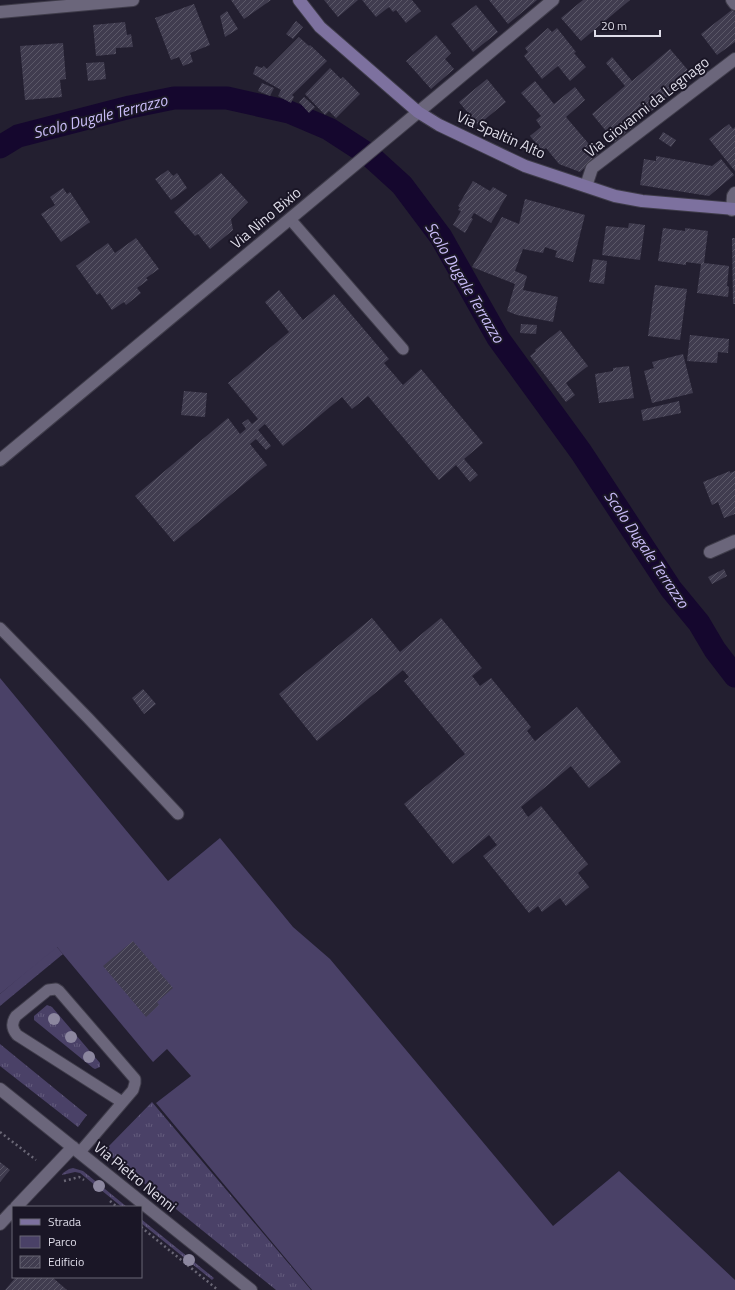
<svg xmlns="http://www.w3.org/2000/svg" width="735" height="1290" viewBox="0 0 735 1290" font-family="'Titillium Web',sans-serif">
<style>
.grass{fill:url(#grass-tufts)}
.park{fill:#4a4167}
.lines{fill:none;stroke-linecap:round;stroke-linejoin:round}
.canal{stroke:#15072e;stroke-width:23}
.building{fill:url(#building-hatch)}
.lane-casing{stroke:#3f3c4a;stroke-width:13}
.street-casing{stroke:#3f3c4a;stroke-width:14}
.secondary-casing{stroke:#3f3c4a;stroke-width:14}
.path{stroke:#6a6776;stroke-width:2.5;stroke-dasharray:2 3;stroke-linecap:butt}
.lane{stroke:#6b667b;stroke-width:11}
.street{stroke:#6b667b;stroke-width:12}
.secondary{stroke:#7d719f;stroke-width:12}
.tree{fill:#8c879f}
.labels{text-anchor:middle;stroke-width:4;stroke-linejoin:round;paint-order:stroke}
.street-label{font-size:15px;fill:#dfdde9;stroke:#1a1626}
.water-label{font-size:16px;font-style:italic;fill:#c9bcf7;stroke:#1a1626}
</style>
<defs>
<pattern id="grass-tufts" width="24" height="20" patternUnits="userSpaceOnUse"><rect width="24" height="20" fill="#4a4167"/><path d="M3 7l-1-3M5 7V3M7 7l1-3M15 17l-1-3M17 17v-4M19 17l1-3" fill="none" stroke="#645c7d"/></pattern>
<pattern id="building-hatch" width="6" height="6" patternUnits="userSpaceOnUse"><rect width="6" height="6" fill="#403c4f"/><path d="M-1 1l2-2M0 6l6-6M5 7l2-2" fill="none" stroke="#5b5868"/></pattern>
</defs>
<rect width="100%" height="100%" fill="#231f30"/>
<path class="grass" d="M56 946 63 954 0 1006V994Z
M47 1005 52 1007 100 1063V1067L95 1069 93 1068 34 1020V1016Z
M0 1044 87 1115 78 1127 0 1066Z
M152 1102 311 1290H276L108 1154 107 1151 108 1147Z
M73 1168 83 1171 127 1207H122L80 1173 75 1172 62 1175 63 1173 69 1169Z
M141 1219 214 1278 212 1280 141 1223Z"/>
<path class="park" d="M0 678 168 881 220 838 293 927 330 959 553 1226 619 1171 735 1280V1290H312L156 1103 191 1076 167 1049 153 1062 57 947 0 994Z"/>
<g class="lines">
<path class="canal" d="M0 147 18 136 130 107 174 98H227L289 112 329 129 369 155 402 185 441 237 498 338 581 452 671 589 699 623 715 650 735 676"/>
</g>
<path class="building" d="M231 0H271L244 19Z
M324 0H358L338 17Z
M362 0H412L421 11 406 23 396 10 393 12 389 7 376 17Z
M489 0H537L508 24Z
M583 0H630L581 41 561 18Z
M194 4 210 45 190 53 193 62 183 66 179 57 171 60 155 18Z
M476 5 498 32 473 52 451 24Z
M733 9 735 12V42L717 55 701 34Z
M227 11 238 29 225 37 220 16Z
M296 21 303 27 293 39 286 34Z
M125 22 127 35 131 34 133 47 116 48V54L96 56 93 25Z
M548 28 552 32 557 28 576 52 574 53 586 67 570 81 558 66 542 79 524 56 528 52 525 48Z
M436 35 451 53 445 59 454 69 431 89 406 61Z
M299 37 309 46 310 45 327 61 292 95 294 97 291 103 278 96 281 90 253 74 256 66 262 68 264 66 267 69Z
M63 43 66 79 60 80 62 97 25 100 20 46Z
M670 49 693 76 615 142 592 114 625 86 606 63 612 57 632 81Z
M104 62 106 79 88 81 86 63Z
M330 68 341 79 343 77 360 94 336 118 329 111 325 115 305 94Z
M487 79 506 102 478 125 459 102Z
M535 81 554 104 575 87 585 100 566 117 599 156 580 172 559 164 546 148 542 151 530 136 541 127 536 120 541 116 521 93Z
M262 83 274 88 270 96 258 91Z
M304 97 315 107 309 113 299 102Z
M729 124 733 129 735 127V171L709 139Z
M663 132 676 140 671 147 659 139Z
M656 156 712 166 721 159 734 175 709 196 640 185 644 159 656 161Z
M168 170 173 176 177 173 187 188 171 200 155 179Z
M221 173 248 202 231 219 233 230 210 249 198 234 195 236 174 212Z
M473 181 490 191 493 187 507 195 491 223 474 213 471 218 473 219 465 233 453 225 461 211 458 210 460 207 458 206Z
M63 188 67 194 70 192 90 222 61 242 41 214 55 205 50 197Z
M525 199 585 215 573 262 555 257 557 251 545 247 543 253 523 249 515 271 527 276 523 290 558 297 553 322 517 315 507 311 515 284 472 267 502 217 519 224Z
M629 223 645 225 640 260 602 255 606 226 628 228Z
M663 228 685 231V228L708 231 704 263 729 266 727 286 729 287 728 297 697 293 701 264 686 262V265L658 261Z
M136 238 159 269 146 278 148 280 137 288 141 293 126 305 124 302 112 310 100 293 97 295 76 266 108 243 115 253Z
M732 238H735V304H733Z
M593 259 607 261 604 284 589 282Z
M655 285 687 289 680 340 648 336Z
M279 290 303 320 334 294 389 359 384 363 403 385 421 369 483 443 464 459 478 475 470 482 456 465 439 480 368 396 352 409 342 397 283 446 265 424 258 430 271 446 266 450 256 439 250 444 267 465 174 542 135 496 228 418 240 434 246 429 242 423 248 419 252 424 258 419 228 383 289 332 265 302Z
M521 324 537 325 536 334 520 333Z
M560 330 588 366 566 383 575 395 566 402 530 356 536 351 535 350Z
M690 335 729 339 728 353 718 352 717 363 687 361Z
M683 354 693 393 652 403 644 371 654 368 652 362Z
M629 366 634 398 599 403 595 374 613 371V368Z
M184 391 207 393 205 417 181 415Z
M679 401 681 413 643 421 641 410Z
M730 471V473L735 471V514L724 518 718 502 712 505 703 482Z
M724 569 727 576 712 584 708 577Z
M372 618 400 652 441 618 482 668 472 676 480 686 491 678 531 727 527 731 535 741 577 707 621 762 589 788 571 766 521 807 528 817 541 806 588 864 578 873 589 887 566 906 560 898 542 912 538 906 529 913 483 856 497 845 489 835 453 864 404 804 465 754 404 681 409 677 403 670 317 741 279 694Z
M143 689 156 704 144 714 132 698Z
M133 941 173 988 157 1002 159 1005 146 1017 103 966Z
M0 1162 10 1170 0 1182Z
M16 1277H52L67 1290H5Z"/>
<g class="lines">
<g class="lane-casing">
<path id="lane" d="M290 219 403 349
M0 628 88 718 178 814
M80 1152 133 1090 135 1083V1079L59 991 56 989 48 990 16 1016C11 1023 12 1029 17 1035L122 1102"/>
</g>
<g class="street-casing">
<path id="street" d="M732 0 735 4
M0 12 133 0
M586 186 592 168 735 59
M732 210 733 196 735 193
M0 460 553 0
M710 552 735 541
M0 1089 251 1290
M16 1207 73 1147
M0 1224 13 1210"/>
</g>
<g class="secondary-casing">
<path id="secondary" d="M299 0 320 27 418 112 439 125 525 166 615 196 642 201 735 209"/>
</g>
<path class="path" d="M0 1132 36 1160
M64 1181 79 1177 84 1180
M110 1201 117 1207
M141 1227 218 1290"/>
<use href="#lane" class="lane"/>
<use href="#street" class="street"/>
<use href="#secondary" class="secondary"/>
</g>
<g class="tree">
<circle cx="54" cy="1019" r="6"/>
<circle cx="71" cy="1037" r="6"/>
<circle cx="89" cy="1057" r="6"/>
<circle cx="99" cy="1186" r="6"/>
<circle cx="189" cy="1260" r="6"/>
</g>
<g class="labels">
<g class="street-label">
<text transform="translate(647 107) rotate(-38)" y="5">Via Giovanni da Legnago</text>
<text transform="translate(501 135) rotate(24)" y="5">Via Spaltin Alto</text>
<text transform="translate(266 218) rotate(-40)" y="5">Via Nino Bixio</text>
<text transform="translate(135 1177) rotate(39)" y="5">Via Pietro Nenni</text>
</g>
<g class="water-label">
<text transform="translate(100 116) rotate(-14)" y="6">Scolo Dugale Terrazzo</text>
<text transform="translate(465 282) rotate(59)" y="6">Scolo Dugale Terrazzo</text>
<text transform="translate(647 549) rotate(56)" y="6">Scolo Dugale Terrazzo</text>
</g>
</g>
<rect x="12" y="1206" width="130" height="72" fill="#1a1626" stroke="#696674"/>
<rect x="20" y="1219" width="20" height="6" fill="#7d719f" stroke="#696674"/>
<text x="48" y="1226" font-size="12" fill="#dfdde9">Strada</text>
<rect x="20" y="1236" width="20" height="12" fill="#4a4167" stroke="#696674"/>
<text x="48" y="1246" font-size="12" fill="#dfdde9">Parco</text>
<rect x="20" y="1256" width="20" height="12" fill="url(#building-hatch)" stroke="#696674"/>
<text x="48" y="1266" font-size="12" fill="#dfdde9">Edificio</text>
<path d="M595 30v6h65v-6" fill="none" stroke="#dfdde9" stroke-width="2"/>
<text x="601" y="30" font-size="12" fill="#dfdde9" stroke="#1a1626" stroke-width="3" paint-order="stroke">20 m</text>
</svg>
